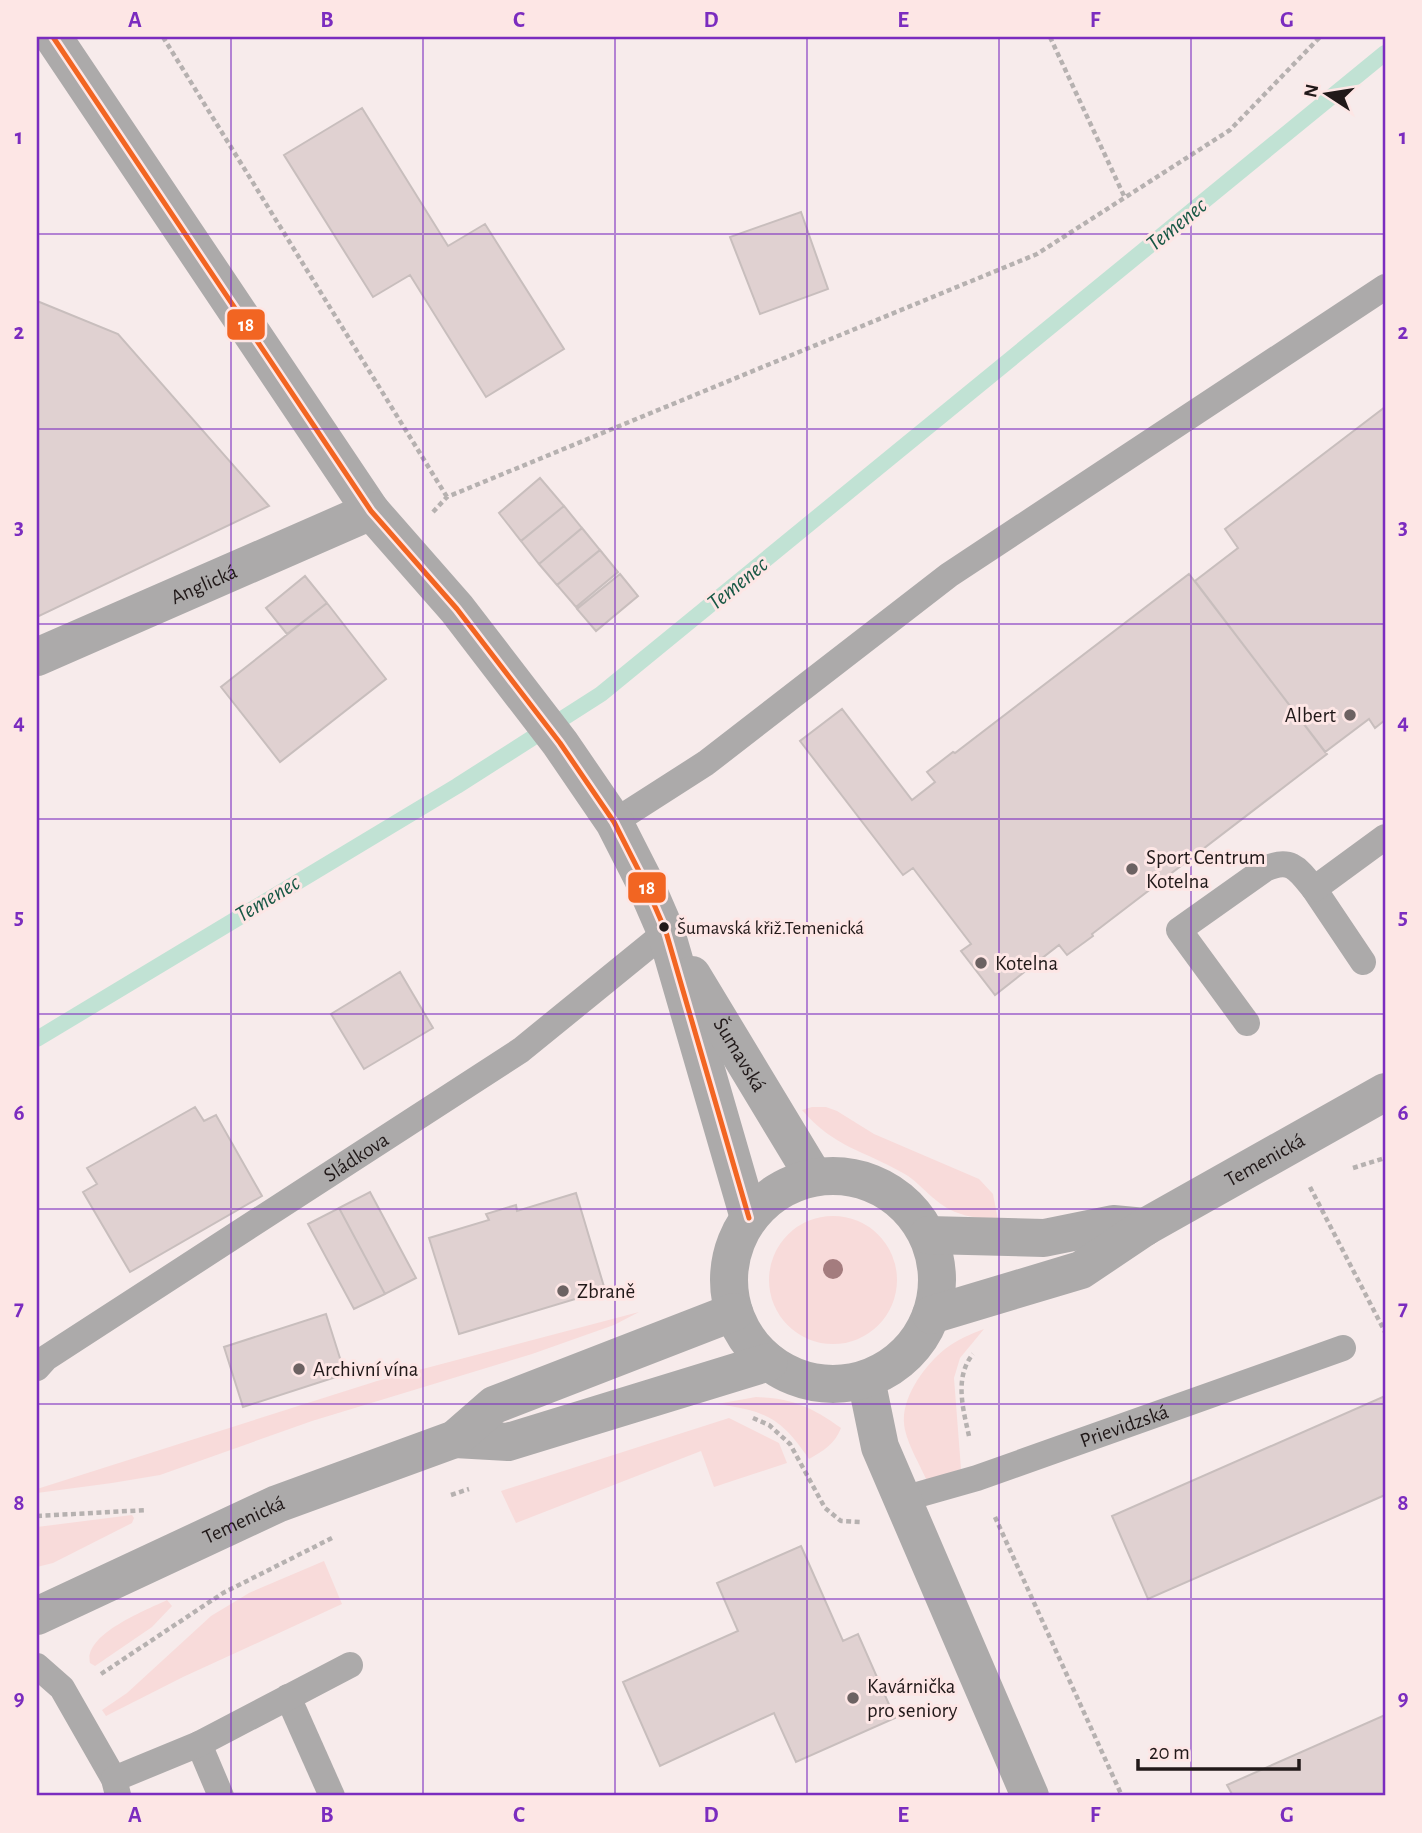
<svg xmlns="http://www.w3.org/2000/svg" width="1422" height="1833" viewBox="0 0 1422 1833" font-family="'Alegreya Sans',sans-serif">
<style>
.green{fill:#f8dbda}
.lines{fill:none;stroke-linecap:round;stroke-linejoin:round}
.stream{stroke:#c1e2d4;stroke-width:16}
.building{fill:#e0d1d1;stroke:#c8bebd;stroke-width:2}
.path{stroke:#b6b1b0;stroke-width:4.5;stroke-dasharray:5 3.5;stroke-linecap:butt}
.service{stroke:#acaaaa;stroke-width:26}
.minor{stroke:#acaaaa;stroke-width:38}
.tertiary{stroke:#acaaaa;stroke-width:38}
.bus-1-casing{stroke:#fde6e5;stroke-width:10}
.bus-1{stroke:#f26522;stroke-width:5}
.tree{fill:#a47c7e}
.grid{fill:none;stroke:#7b2cbf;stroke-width:2;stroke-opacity:0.55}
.poi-dot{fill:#6c6262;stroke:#fde6e5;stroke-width:2.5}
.bus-dot{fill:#211919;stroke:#fde6e5;stroke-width:2.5}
.labels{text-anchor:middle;stroke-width:6;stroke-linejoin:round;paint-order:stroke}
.bus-label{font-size:19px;fill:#211919;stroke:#fde6e5;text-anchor:start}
.street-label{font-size:21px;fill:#211919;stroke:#fde6e5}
.poi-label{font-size:21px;fill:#211919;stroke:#fde6e5;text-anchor:start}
.water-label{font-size:23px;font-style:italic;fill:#185845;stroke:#fde6e5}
.line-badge{stroke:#fde6e5;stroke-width:2.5}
.badge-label{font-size:19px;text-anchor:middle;font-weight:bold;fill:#fff}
.neatline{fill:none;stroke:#7b2cbf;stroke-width:2.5}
.grid-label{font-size:23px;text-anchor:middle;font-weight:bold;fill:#7b2cbf}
</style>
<rect width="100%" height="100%" fill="#f7ebeb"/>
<path class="green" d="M812 1107H826L837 1111 874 1134 979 1179 993 1194 998 1220C975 1218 955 1216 937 1201 925 1192 916 1180 903 1173 863 1150 835 1148 802 1110Z
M769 1280a64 64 0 1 1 128 0a64 64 0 1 1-128 0Z
M639 1312 614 1325 532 1354 312 1421 160 1475 112 1483 37 1493V1489L377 1381Z
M984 1329 960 1358 954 1378 961 1469 927 1481C920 1465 909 1447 905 1430 898 1401 924 1366 945 1349 957 1340 970 1334 984 1329Z
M756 1397C791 1398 812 1407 841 1428 835 1444 823 1451 809 1459 781 1418 766 1411 717 1404Z
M729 1418 779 1443 787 1463 714 1487 701 1451 516 1523 501 1491Z
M132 1515 134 1518 132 1523 53 1563 37 1567V1527Z
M324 1561 342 1604 183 1677 106 1716 102 1710 127 1693 211 1616 249 1593Z
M167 1600 172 1606 152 1627 95 1666 90 1663C83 1634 147 1610 167 1600Z"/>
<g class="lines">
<path class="stream" d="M37 1039 457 786 601 694 1385 53"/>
</g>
<path class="building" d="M362 108 448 246 485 224 564 349 486 397 410 275 373 297 284 155Z
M801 212 828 289 760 314 730 237Z
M37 301 118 334 269 506 37 617Z
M1385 407V720L1375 728 1369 719 1325 752 1195 581 1238 548 1225 529Z
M540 478 564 506 521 541 499 513Z
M564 506 582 528 539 564 521 541Z
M582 528 600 550 557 585 539 564Z
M600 550 618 572 576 607 557 585Z
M620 574 638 596 596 631 577 609Z
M1189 574 1327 754 1092 934 1093 936 1067 955 1059 945 995 995 961 951 971 944 913 868 903 875 800 741 842 709 912 800 935 782 927 772 953 752 955 753Z
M305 576 327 603 287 634 266 608Z
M327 603 386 679 280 762 221 687Z
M400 972 433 1028 364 1069 331 1014Z
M195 1107 204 1121 216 1115 262 1196 130 1272 83 1192 97 1184 87 1168Z
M370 1192 416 1278 385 1294 339 1208Z
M576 1193 605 1290 459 1334 429 1238 489 1220 486 1214 516 1205 517 1211Z
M339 1208 385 1294 354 1309 308 1224Z
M326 1314 345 1374 243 1407 224 1347Z
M1385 1396V1495L1148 1599 1112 1516Z
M801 1546 843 1641 858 1634 895 1718 796 1762 774 1713 660 1766 623 1682 738 1631 717 1583Z
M1385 1715V1796H1233L1227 1785Z"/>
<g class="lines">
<path class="path" d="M163 37 447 497
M1050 37 1125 198
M433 512 447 497 1037 254 1230 130 1320 37
M1353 1168 1385 1158
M1310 1187 1385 1332
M753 1418 769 1425 790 1444 825 1508 841 1521 862 1522
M969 1436C963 1409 954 1377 973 1354
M451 1495 469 1489
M37 1516 147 1510
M995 1517 1122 1796
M101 1674 223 1593 334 1537"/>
<g class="service">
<path d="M614 822 706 763 949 575 1385 287"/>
<path d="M1314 889 1363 962"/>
<path d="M1247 1023 1179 930 1265 869C1291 857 1298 869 1314 889L1385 837"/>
<path id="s1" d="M37 1368 46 1358 521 1050 666 932"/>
<path id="s2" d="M903 1499 977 1478 1343 1348"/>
<path d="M37 1666 62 1688 114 1779 118 1795"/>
<path d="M288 1697 332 1796"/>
<path d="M199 1744 221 1796"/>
<path d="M114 1779 199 1744 350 1665"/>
</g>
<g class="minor">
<path d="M53 37 371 511 457 609 560 743 614 822 643 879 666 932 749 1218"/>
<path id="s3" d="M37 657 371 511"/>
<path id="s4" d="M692 975 814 1177"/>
<path d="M866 1379 880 1447 1030 1796"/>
</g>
<g class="tertiary">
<circle cx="833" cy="1280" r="104"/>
<path d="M928 1235 1044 1238 1113 1224 1145 1227"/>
<path id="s5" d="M931 1315 1081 1270 1145 1227 1385 1092"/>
<path d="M455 1439 508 1442 769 1362"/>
<path id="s6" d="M37 1616 277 1504 455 1439 494 1405 734 1312"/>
</g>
<g class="bus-1-casing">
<path id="bus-1" d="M53 37 371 511 457 609 560 743 614 822 643 879 666 932 749 1218"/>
</g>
<use href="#bus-1" class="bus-1"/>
</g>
<circle class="tree" cx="833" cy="1269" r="10"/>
<path class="grid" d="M231 37V1796M423 37V1796M615 37V1796M807 37V1796M999 37V1796M1191 37V1796M37 234H1385M37 429H1385M37 624H1385M37 819H1385M37 1014H1385M37 1209H1385M37 1404H1385M37 1599H1385"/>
<g class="poi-dot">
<circle cx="1350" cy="715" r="7"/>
<circle cx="1132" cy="869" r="7"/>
<circle cx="981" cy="963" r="7"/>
<circle cx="563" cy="1291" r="7"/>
<circle cx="299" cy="1369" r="7"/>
<circle cx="853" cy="1698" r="7"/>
</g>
<circle class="bus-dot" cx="664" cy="927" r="6"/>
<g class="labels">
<g class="bus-label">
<text x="677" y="934">Šumavská křiž.Temenická</text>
</g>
<g class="street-label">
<text dy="7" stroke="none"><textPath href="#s3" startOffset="182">Anglická</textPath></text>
<text dy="7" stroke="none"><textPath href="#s4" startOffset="93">Šumavská</textPath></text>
<text dy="7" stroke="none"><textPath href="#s1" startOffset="383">Sládkova</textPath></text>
<text dy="7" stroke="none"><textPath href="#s5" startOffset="371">Temenická</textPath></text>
<text dy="7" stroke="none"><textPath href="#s2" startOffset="233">Prievidzská</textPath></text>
<text dy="7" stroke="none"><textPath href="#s6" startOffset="228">Temenická</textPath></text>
</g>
<g class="poi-label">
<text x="1336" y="722" text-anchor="end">Albert</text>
<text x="1146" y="864">Sport Centrum<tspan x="1146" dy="24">Kotelna</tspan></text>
<text x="995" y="970">Kotelna</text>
<text x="577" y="1298">Zbraně</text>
<text x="313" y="1376">Archivní vína</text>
<text x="867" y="1693">Kavárnička<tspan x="867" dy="24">pro seniory</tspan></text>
</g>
<g class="water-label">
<text transform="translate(1176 224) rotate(-39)" y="8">Temenec</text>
<text transform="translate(737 583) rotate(-39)" y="8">Temenec</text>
<text transform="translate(267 898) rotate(-31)" y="8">Temenec</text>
</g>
</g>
<g class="line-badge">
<rect x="226" y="308" width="40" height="33" rx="7" fill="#f26522"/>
<rect x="627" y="871" width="40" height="33" rx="7" fill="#f26522"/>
</g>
<g class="badge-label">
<text x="246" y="331">18</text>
<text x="647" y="894">18</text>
</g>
<rect width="1422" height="1833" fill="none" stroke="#fde6e5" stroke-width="77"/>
<g transform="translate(1327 94) rotate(282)" stroke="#fde6e5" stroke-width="5" paint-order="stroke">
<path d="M0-5L12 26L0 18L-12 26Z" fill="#211919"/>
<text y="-10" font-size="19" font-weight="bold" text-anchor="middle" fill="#211919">N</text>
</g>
<path d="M1138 1759v10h161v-10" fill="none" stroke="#211919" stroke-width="3.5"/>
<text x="1149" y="1759" font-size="21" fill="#211919" stroke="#fde6e5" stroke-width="5" paint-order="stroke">20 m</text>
<rect x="38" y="38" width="1346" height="1756" class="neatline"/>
<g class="grid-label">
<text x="135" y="27">A</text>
<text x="327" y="27">B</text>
<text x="519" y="27">C</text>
<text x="711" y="27">D</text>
<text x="903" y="27">E</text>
<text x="1095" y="27">F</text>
<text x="1287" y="27">G</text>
<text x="19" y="144">1</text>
<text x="1403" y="144">1</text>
<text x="19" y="339">2</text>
<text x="1403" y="339">2</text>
<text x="19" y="534">3</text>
<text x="1403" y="534">3</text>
<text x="19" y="729">4</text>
<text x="1403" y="729">4</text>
<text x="19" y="924">5</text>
<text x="1403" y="924">5</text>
<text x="19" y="1120">6</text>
<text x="1403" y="1120">6</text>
<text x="19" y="1315">7</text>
<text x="1403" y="1315">7</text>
<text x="19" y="1510">8</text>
<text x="1403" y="1510">8</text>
<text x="19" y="1705">9</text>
<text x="1403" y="1705">9</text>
<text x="135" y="1822">A</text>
<text x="327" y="1822">B</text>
<text x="519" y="1822">C</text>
<text x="711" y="1822">D</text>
<text x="903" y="1822">E</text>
<text x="1095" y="1822">F</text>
<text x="1287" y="1822">G</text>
</g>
</svg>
